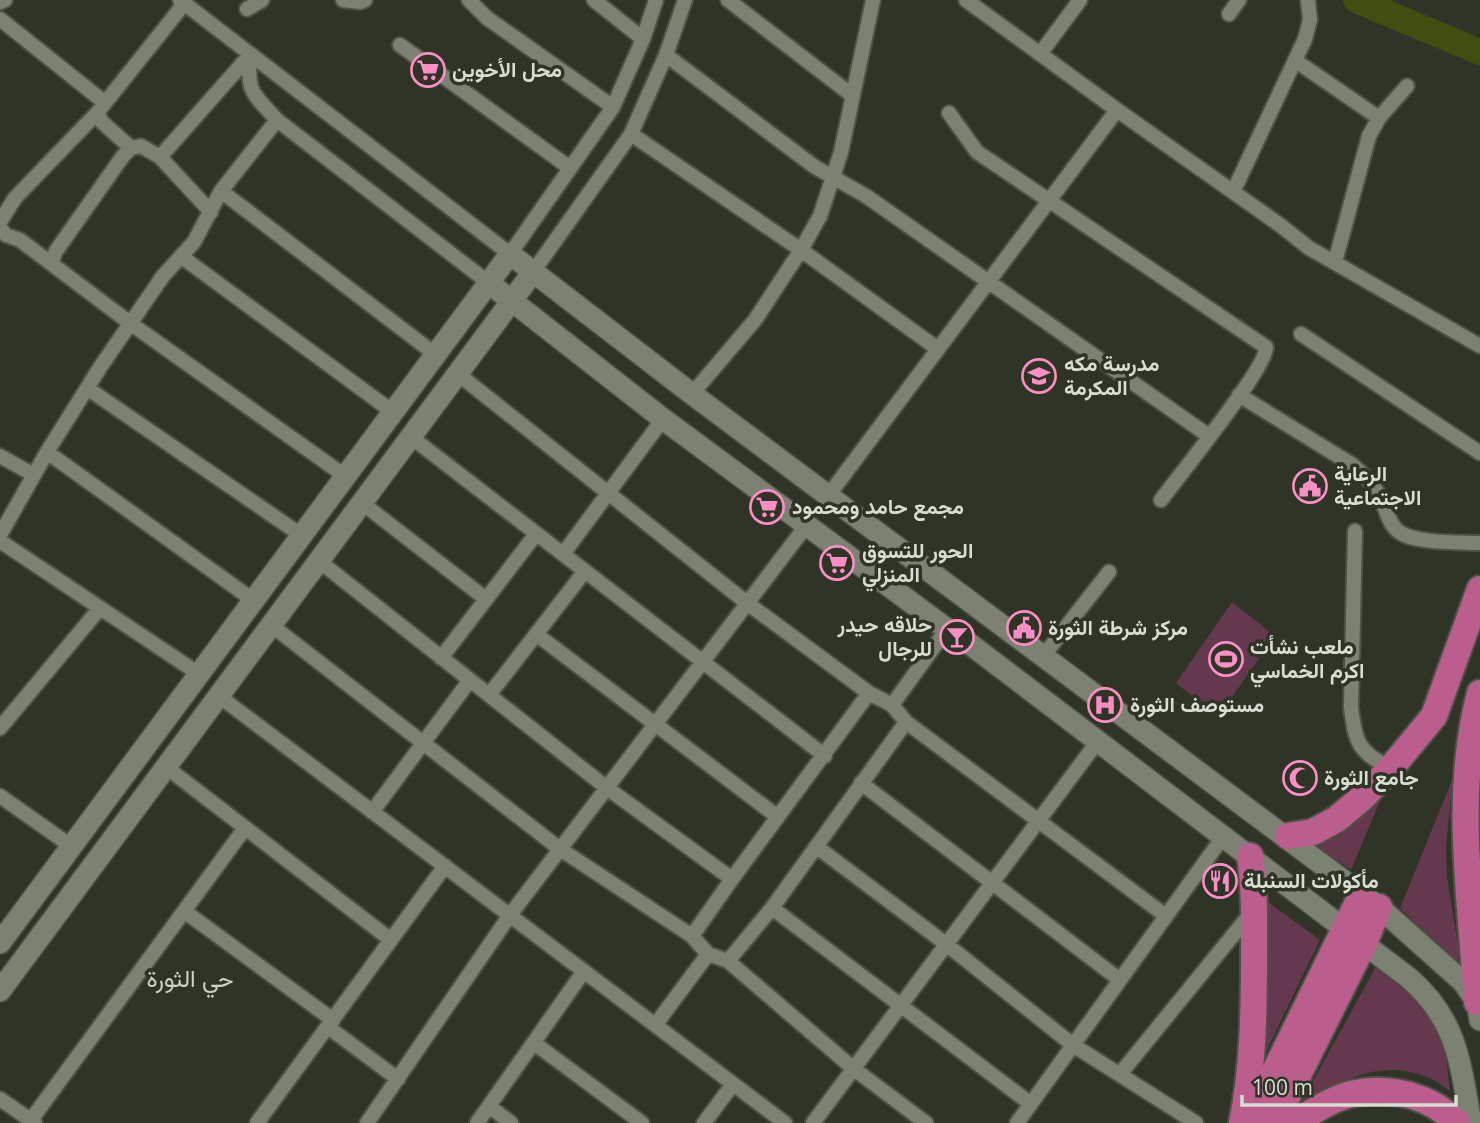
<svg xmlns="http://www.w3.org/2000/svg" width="1480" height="1123" viewBox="0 0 1480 1123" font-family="'Open Sans',Vazirmatn,sans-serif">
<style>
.green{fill:#64384d}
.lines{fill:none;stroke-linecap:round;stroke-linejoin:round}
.river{stroke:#404f0f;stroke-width:26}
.street-casing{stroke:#4e5146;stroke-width:18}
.secondary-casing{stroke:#4e5146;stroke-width:24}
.highway-casing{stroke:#4e5146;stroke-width:30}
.street{stroke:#7c8172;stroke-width:14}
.secondary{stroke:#7c8172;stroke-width:21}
.highway{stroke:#bb5e8e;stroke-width:26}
.labels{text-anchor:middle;stroke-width:7;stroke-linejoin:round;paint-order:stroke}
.poi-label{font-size:21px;font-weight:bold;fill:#d9dcd3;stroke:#2f3427;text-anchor:start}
.quarter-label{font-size:24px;fill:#cdd3c3;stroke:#2f3427}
</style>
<rect width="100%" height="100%" fill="#2f3427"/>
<path class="green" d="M1232 602 1275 636 1218 717 1176 683Z
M1453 778 1446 847 1447 877 1462 970 1400 908Z
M1385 789 1351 870 1317 847 1351 823Z
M1264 899 1320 940 1260 1064Z
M1378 963C1403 988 1436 1016 1445 1052 1448 1065 1448 1078 1450 1091 1443 1086 1435 1080 1427 1077 1383 1058 1340 1081 1302 1101Z"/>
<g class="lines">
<path class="river" d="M1356 0 1480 52"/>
<g class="street-casing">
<path id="street" d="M180 0 510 254 613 107 643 39 656 0
M343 0 360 2 365 0
M469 0 487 18 613 107
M594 0 643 39
M728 0 853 96
M966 0 1117 110 1280 225 1309 248 1480 346
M0 2 5 0
M247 9 262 0
M1229 14 1239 0
M0 19 104 102
M400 45 570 168
M1040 54 1080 0
M250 55C247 94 252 92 277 120L489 283
M666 55 815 167 866 196 1209 436
M1296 61 1379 118
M949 113 977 152 1266 347C1268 366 1178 477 1161 500
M631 134 801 250 938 349
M131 148 102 122 97 113 184 4
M160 157 141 146 131 148 123 156 56 251 53 258V265L130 323 345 476
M221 191 435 354
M1233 192 1305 39 1310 20 1308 0
M211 212 160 157 250 55
M0 222 15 198 97 113
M0 228 6 235 20 240 53 265
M182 257 393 412
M1335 262 1369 136 1379 118 1407 86
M533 272 631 134 666 55 685 0
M1301 334 1480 453
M458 374 747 603 869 693 892 705 906 722 1166 916
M87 388 301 535
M692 394 755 320 801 250 820 216 841 152 873 0
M1239 395 1351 464C1363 474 1373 483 1380 497 1386 508 1388 523 1398 531 1414 544 1459 542 1480 543
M411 437 825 756
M47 452 253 600
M0 456 34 475
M828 496 1117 110
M362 503 486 599
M1355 531 1351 707C1355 741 1358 753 1391 768
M0 535 47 452 101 366 163 276 194 242 221 191 277 120
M0 541 199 674
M563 554 663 419
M319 561 607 788 732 879
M271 625 560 849 692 936 708 954 728 961 854 1069 926 1123
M536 634 778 817
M1044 655 1109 572
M441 658 536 534
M489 695 585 571
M219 696 785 1123
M892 705 947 629
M0 728 100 608
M166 767 391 940
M861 783 1120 980
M0 796 71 846
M372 812 470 680
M817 847 946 944 1073 1045 1196 1123
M772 908 1031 1104
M184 911 333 1020
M692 936 732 879 869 693
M728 961 772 908 906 722
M656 1024 708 954
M328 1027 398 1079
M534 1043 642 1123
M1120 1074 1252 912
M0 1099 35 1123
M489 1106 511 1123
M31 1120 245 828
M257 1123 445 866
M367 1123 510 915 806 526
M477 1123 584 971
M704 1123 733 1084
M813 1123 1098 741
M1017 1123 1223 837"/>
</g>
<g class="secondary-casing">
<path id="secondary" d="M489 283 663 419 947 629 958 635 1409 978C1458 1021 1460 1063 1471 1123
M0 943 510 254 692 394 1379 907 1463 982 1477 1002 1480 1020
M0 991 533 272"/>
</g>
<g class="highway-casing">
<path id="highway" d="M1288 836 1313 832 1337 819 1364 796 1391 768 1434 716 1480 589
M1477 1002C1471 899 1453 795 1480 693
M1252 1118 1362 894
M1242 1123C1253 1068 1254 1014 1254 957 1254 923 1255 890 1250 856
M1274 1123 1364 943 1379 907
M1294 1123C1306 1116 1319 1107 1332 1101 1372 1082 1425 1090 1457 1123"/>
</g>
<use href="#street" class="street"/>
<use href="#secondary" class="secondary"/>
<use href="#highway" class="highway"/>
</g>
<defs>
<g id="supermarket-ring" transform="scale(1.75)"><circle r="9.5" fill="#2f3427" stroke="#fb8fc5" stroke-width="1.5"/><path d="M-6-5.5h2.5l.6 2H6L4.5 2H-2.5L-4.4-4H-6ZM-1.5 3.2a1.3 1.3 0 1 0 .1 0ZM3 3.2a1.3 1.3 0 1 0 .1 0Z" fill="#fb8fc5"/></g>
<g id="school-ring" transform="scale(1.75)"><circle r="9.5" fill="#2f3427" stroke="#fb8fc5" stroke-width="1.5"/><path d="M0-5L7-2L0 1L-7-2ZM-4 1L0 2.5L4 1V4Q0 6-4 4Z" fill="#fb8fc5"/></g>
<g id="civic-ring" transform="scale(1.75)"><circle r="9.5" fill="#2f3427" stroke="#fb8fc5" stroke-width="1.5"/><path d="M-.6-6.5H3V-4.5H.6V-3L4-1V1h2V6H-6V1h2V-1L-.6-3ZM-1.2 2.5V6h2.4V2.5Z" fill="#fb8fc5"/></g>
<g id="bar-ring" transform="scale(1.75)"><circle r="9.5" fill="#2f3427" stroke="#fb8fc5" stroke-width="1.5"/><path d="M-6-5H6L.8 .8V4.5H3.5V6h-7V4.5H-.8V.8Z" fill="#fb8fc5"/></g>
<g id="stadium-ring" transform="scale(1.75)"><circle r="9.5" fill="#2f3427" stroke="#fb8fc5" stroke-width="1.5"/><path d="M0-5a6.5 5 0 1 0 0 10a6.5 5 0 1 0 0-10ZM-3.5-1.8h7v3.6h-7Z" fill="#fb8fc5"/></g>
<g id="hospital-ring" transform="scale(1.75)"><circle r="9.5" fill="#2f3427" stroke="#fb8fc5" stroke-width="1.5"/><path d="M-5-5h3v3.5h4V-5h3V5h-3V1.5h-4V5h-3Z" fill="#fb8fc5"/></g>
<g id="mosque-ring" transform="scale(1.75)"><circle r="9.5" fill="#2f3427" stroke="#fb8fc5" stroke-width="1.5"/><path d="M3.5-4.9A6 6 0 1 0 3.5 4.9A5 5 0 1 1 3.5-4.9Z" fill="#fb8fc5"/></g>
<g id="restaurant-ring" transform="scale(1.75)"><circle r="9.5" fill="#2f3427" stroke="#fb8fc5" stroke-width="1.5"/><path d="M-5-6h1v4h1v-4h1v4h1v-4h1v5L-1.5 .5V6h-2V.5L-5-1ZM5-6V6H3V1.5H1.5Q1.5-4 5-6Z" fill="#fb8fc5"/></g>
</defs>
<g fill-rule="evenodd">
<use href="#supermarket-ring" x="428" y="70"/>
<use href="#school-ring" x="1039" y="376"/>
<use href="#civic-ring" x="1310" y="486"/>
<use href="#supermarket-ring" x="767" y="507"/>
<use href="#supermarket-ring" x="837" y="563"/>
<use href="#civic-ring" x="1024" y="628"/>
<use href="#bar-ring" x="957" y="637"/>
<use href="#stadium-ring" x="1226" y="659"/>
<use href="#hospital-ring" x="1105" y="705"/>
<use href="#mosque-ring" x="1300" y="778"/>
<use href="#restaurant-ring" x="1220" y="881"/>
</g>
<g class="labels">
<g class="poi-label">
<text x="452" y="77">محل الأخوين</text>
<text x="1064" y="371">مدرسة مكه<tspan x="1064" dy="24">المكرمة</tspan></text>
<text x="1334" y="481">الرعاية<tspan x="1334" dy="24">الاجتماعية</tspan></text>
<text x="792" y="514">مجمع حامد ومحمود</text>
<text x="862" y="558">الحور للتسوق<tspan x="862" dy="24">المنزلي</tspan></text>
<text x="932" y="632" text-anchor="end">حلاقه حيدر<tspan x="932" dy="24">للرجال</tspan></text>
<text x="1048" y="635">مركز شرطة الثورة</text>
<text x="1250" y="654">ملعب نشأت<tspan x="1250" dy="24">اكرم الخماسي</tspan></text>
<text x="1130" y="712">مستوصف الثورة</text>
<text x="1324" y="785">جامع الثورة</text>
<text x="1244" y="888">مأكولات السنبلة</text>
</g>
<g class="quarter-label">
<text x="190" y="987">حي الثورة</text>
</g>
</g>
<path d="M1242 1095v10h214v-10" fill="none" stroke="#d9dcd3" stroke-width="3.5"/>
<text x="1252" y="1095" font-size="21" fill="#d9dcd3" stroke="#2f3427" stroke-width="5" paint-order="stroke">100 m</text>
</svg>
